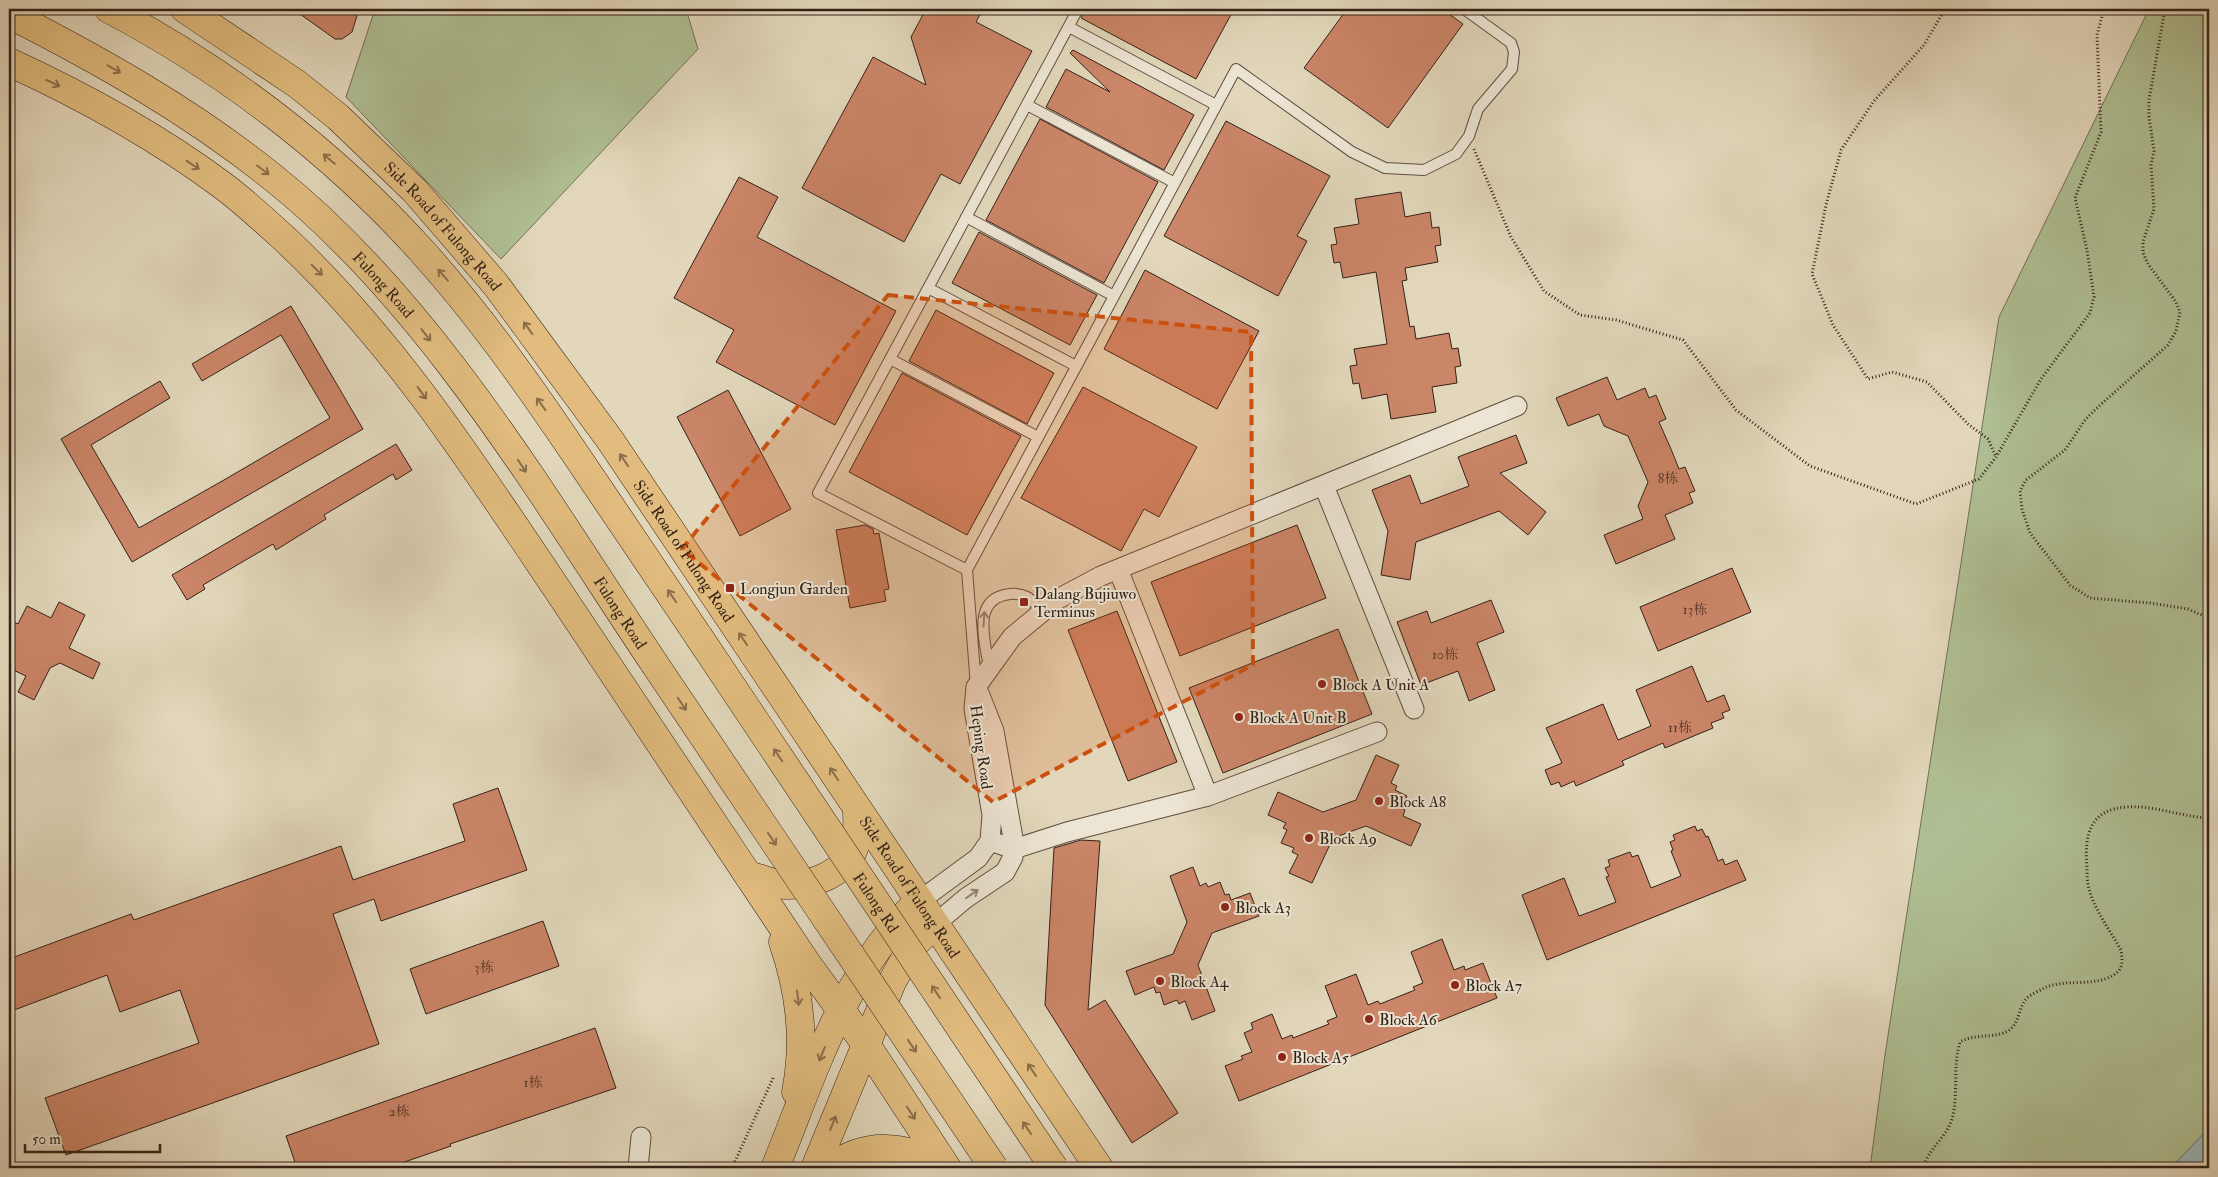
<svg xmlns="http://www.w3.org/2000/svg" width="2218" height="1177" viewBox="0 0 2218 1177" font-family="'IM FELL Double Pica','Noto Serif SC',serif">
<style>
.green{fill:#afbf93;stroke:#727055}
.water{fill:#99b7bb;stroke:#717b79}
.building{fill:#cb8568;stroke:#342117}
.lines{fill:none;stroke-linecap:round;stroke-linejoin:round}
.lane-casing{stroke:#604e40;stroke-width:12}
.street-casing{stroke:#604e40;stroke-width:21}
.primary-casing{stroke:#342117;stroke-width:29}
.highway-casing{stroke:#342117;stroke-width:29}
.path{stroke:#342117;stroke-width:3;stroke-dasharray:1 2.5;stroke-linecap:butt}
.lane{stroke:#ece5d3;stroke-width:10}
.street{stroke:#ece5d3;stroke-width:19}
.primary{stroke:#e1bc7e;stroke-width:28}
.highway{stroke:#e1bc7e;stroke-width:28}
.highway-bridge-casing{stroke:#342117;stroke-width:29;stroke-linecap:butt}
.highway-bridge{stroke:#e1bc7e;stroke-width:28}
.oneway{stroke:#8a6e4a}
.oneway2{stroke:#908375}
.marked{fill:#cd510e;fill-opacity:0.2;stroke:#cd510e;stroke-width:4;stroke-dasharray:10 6;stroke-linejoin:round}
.poi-dot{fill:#8f2418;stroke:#ece5d3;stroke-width:2}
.labels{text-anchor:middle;stroke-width:4;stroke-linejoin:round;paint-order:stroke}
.number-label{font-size:14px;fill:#5a3a2b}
.street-label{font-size:16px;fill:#342117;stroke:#ece5d3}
.poi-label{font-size:16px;fill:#342117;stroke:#ece5d3;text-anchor:start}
</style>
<rect width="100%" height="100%" fill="#e2d7bb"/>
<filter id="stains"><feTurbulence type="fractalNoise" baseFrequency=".004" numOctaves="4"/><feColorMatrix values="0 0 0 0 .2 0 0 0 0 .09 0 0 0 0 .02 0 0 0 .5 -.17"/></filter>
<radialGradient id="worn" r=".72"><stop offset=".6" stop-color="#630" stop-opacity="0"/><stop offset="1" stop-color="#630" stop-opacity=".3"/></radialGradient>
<path class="green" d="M375 9H686L698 49 501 259 346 97Z
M2149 9H2209V1128L2171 1168H1870L1885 1055 1999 317Z"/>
<path class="water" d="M2209 1128V1168H2171Z"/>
<path class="building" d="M293 9H359L352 32 342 39H335Z
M926 9H983L976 22 1032 51 960 184 941 174 904 242 802 188 873 57 926 85 911 37Z
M1087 9H1234L1196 79 1081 18Z
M1347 9H1442L1463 24 1388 128 1304 68Z
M1073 50 1194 115 1164 170 1046 107 1066 69 1110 92 1070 53Z
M1040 119 1158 182 1104 283 986 220Z
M1226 121 1330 176 1297 236 1307 241 1278 296 1164 236Z
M739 177 778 197 757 237 896 311 835 425 716 362 734 330 674 298Z
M1401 192 1405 217 1430 212 1432 228 1439 227 1441 245 1435 246 1438 262 1405 268 1407 280 1402 281 1410 327 1414 326 1416 339 1449 333 1452 349 1458 348 1461 366 1455 367 1457 383 1432 387 1436 412 1391 419 1387 394 1362 399 1359 383 1353 384 1350 366 1357 365 1354 349 1387 344 1376 272 1343 278 1340 262 1334 263 1331 245 1337 244 1334 228 1359 224 1355 199Z
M979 232 1097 295 1070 345 952 283Z
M1145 270 1259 331 1217 409 1104 349Z
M291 306 363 429 132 562 61 439 160 381 170 398 91 445 139 528 224 480 330 418 281 335 202 381 192 364Z
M936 310 1054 373 1027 424 909 361Z
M902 373 1021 436 967 535 849 472Z
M1607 377 1617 400 1645 388 1649 398 1656 395 1666 419 1659 422 1671 449 1679 469 1685 467 1695 491 1689 493 1693 503 1665 515 1675 539 1616 564 1604 535 1643 519 1638 506 1648 482 1628 436 1604 426 1599 414 1568 426 1556 398Z
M1083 387 1197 447 1159 517 1144 509 1121 551 1021 498Z
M728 390 791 509 740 536 677 417Z
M1516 435 1527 463 1500 473 1546 512 1528 535 1499 511 1416 542 1410 580 1381 575 1388 531 1372 490 1410 475 1421 504 1469 486 1458 457Z
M396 444 412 470 396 480 393 474 324 515 326 519 292 540 276 550 273 544 203 585 205 589 187 600 172 575Z
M865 525 873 529 874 534 879 533 889 589 884 590 886 601 850 608 836 530Z
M1297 525 1326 598 1180 656 1151 582Z
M1732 568 1751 612 1658 651 1640 607Z
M1491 600 1504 632 1477 643 1495 690 1469 701 1458 671 1421 685 1397 622 1427 611 1431 623Z
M59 602 85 615 69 648 100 663 93 679 60 663 50 668 34 700 18 692 26 676 9 668V620L18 624 27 606 51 618Z
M1117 611 1177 762 1128 781 1068 630Z
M1338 629 1372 714 1223 773 1189 688Z
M1692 666 1707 702 1724 695 1730 710 1722 713 1724 718 1711 723 1713 728 1665 748 1663 743 1638 754 1622 761 1624 765 1576 786 1574 781 1561 787 1559 782 1551 785 1545 770 1562 763 1546 728 1603 704 1618 740 1651 726 1636 690Z
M1376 755 1399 765 1391 783 1397 786 1395 790 1407 796 1402 808 1405 810 1403 816 1421 824 1411 846 1366 826 1333 838 1312 883 1289 873 1298 855 1292 852 1294 848 1281 843 1287 830 1283 828 1286 823 1268 815 1278 792 1323 812 1356 800Z
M498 788 527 870 381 921 374 899 333 914 379 1044 66 1155 45 1098 199 1043 180 990 120 1012 107 975 9 1012V959L131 914 134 920 341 846 353 880 465 841 453 804Z
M1695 826 1697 831 1702 829 1706 837 1708 836 1718 861 1723 859 1725 865 1737 860 1746 880 1547 960 1522 895 1564 878 1579 916 1590 912 1616 902 1606 877 1609 876 1605 868 1610 866 1608 860 1630 852 1632 857 1638 855 1651 888 1681 876 1671 851 1673 850 1670 842 1675 840 1673 835Z
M1081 840 1100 841 1088 1010 1105 1000 1178 1113 1132 1143 1045 1005 1054 848Z
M1193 867 1200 886 1206 883 1208 887 1220 882 1225 895 1229 894 1231 900 1250 893 1259 916 1212 933 1198 965 1215 1011 1192 1020 1185 1001 1179 1004 1177 1000 1164 1005 1160 992 1156 993 1154 987 1135 995 1126 971 1173 954 1187 922 1170 876Z
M543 921 559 966 426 1014 410 969Z
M1442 939 1454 970 1464 966 1465 970 1483 963 1497 998 1239 1101 1225 1066 1243 1059 1241 1056 1252 1052 1244 1033 1253 1029 1251 1023 1272 1014 1282 1039 1292 1035 1293 1038 1329 1024 1327 1021 1337 1017 1325 986 1356 974 1368 1005 1378 1001 1380 1004 1415 990 1413 987 1423 983 1411 952Z
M595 1028 616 1088 450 1144 451 1146 387 1168H297L286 1136Z"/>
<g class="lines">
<g class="lane-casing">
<path id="lane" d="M1069 27 1216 105
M1027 105 1175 183
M966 217 1114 296
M928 288 1076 366
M890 359 1038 437
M967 570 818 493 1078 9
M989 667C985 641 971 598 1010 594 1021 593 1030 596 1037 606L1035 616
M976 686 967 570 1236 69 1352 152 1385 168 1424 170 1456 154 1469 136 1478 109 1512 69 1514 52 1511 43 1464 9"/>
</g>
<g class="street-casing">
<path id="street" d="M1324 486 1414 709
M1118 569 1208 796
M990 841 1014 849 1067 832 1208 796 1377 732
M918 902 978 858 990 841 992 815 974 709 976 687 1012 637 1058 599 1101 576 1517 406
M934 925 966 898 1005 872 1013 857V838L994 731 979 693
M638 1168 641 1137"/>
</g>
<g class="primary-casing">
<g id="primary">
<path id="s1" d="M185 9 297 84 338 117 415 191 496 285 610 440 1099 1168"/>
<path d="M9 62C83 96 156 136 222 185 245 202 266 222 287 241 394 342 473 464 555 586 639 712 724 839 808 965L865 1043 947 1168"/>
<path d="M748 875C760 878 773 884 785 885 810 886 839 876 852 853 859 840 857 823 857 808"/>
<path d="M783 942C800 992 806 1040 796 1092"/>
<path d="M775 1168C813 1075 843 973 918 902"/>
<path d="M815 1168 892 982 912 946 934 925"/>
<path d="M831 1168C863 1142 908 1143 940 1168"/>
</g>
</g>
<g class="highway-casing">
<g id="highway">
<path d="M109 9C225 70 332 152 420 249 478 313 528 384 576 455 617 516 658 576 699 637"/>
<path id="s2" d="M9 14C101 61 190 111 271 176 429 301 543 497 654 663"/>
</g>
</g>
<path class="path" d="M1945 9 1924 45 1874 101 1841 150 1826 205 1812 274 1833 325 1868 379 1892 372 1927 382 1968 424 1988 439 1996 457
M2165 9 2149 100V117L2154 151 2151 165 2154 209 2143 242V253L2148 264 2176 302 2180 312 2176 331 2168 345 2098 407 2085 420 2065 450 2026 480 2020 491 2022 509 2030 533 2070 585 2090 598 2150 603 2188 609 2209 618
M1474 149 1511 237 1544 291 1580 315 1616 320 1683 340 1736 410 1810 466 1916 504 1979 479 1996 457 2041 379 2090 313 2094 297 2087 250 2075 198 2101 132 2097 35 2104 9
M732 1168 774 1076
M1923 1168C1929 1147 1949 1136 1953 1115 1958 1091 1953 1065 1960 1042 1975 1033 1993 1039 2008 1031 2020 1024 2018 1007 2027 998 2031 994 2039 991 2044 988 2065 978 2095 988 2115 974 2124 968 2122 959 2121 950 2110 930 2095 911 2089 889 2087 882 2087 874 2087 867 2084 835 2090 809 2127 807 2155 805 2181 817 2209 818"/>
<use href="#lane" class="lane"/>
<use href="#street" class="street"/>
<use href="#primary" class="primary"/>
<use href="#highway" class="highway"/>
<g class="highway-bridge-casing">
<g id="highway-bridge">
<path id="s3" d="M699 637 1054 1168"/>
<path d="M654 663 994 1168"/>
</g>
</g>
<use href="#highway-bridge" class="highway-bridge"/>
</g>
<defs><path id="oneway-shaft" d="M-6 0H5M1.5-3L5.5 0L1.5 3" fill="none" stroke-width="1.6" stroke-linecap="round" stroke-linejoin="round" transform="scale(1.25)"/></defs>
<g class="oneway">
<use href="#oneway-shaft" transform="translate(114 69) rotate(30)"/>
<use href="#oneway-shaft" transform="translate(53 83) rotate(25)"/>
<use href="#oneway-shaft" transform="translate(329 159) rotate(-140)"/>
<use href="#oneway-shaft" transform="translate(193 165) rotate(34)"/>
<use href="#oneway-shaft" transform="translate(263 170) rotate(37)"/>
<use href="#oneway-shaft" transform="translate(317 270) rotate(45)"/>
<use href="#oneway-shaft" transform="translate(443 275) rotate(-131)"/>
<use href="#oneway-shaft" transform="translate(528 328) rotate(-126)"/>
<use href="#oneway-shaft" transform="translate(426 335) rotate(52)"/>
<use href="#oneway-shaft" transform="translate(422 393) rotate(54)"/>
<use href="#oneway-shaft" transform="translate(541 404) rotate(-126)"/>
<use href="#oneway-shaft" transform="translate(624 460) rotate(-124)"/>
<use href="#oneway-shaft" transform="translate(522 466) rotate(56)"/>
<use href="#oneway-shaft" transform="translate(672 596) rotate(-124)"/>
<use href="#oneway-shaft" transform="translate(743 639) rotate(-124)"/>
<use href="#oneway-shaft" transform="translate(682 704) rotate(56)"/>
<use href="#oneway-shaft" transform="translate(778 755) rotate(-124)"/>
<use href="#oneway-shaft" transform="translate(834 774) rotate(-124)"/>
<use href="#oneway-shaft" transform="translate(772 839) rotate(56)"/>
<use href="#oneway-shaft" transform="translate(936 992) rotate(-124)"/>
<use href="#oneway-shaft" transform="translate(798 998) rotate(82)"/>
<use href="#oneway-shaft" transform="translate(912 1046) rotate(56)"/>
<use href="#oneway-shaft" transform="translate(822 1054) rotate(112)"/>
<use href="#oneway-shaft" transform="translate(1032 1070) rotate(-124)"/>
<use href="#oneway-shaft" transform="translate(911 1113) rotate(57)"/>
<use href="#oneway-shaft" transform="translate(833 1123) rotate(-68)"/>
<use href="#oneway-shaft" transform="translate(1027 1128) rotate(-124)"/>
</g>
<g class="oneway2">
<use href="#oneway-shaft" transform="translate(984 619) rotate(-86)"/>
<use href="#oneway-shaft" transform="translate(972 894) rotate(-35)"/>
</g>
<path class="marked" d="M888 295 1251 332 1253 665 993 802 682 549Z"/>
<g class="poi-dot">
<rect x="725" y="583" width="10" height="10" rx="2.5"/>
<rect x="1019" y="597" width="10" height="10" rx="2.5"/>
<circle cx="1322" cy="684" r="5"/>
<circle cx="1239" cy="717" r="5"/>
<circle cx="1379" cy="801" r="5"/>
<circle cx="1309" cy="838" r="5"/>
<circle cx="1225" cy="907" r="5"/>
<circle cx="1160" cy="981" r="5"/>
<circle cx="1455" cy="985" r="5"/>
<circle cx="1369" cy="1019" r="5"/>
<circle cx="1282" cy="1057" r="5"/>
</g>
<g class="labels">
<g class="number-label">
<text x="1668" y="483">8栋</text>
<text x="1695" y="614">13栋</text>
<text x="1445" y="659">10栋</text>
<text x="1680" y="732">11栋</text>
<text x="484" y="972">3栋</text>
<text x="533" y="1087">1栋</text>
<text x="399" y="1116">2栋</text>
</g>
<g class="street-label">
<text dy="6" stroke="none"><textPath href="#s1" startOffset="339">Side Road of Fulong Road</textPath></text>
<text dy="6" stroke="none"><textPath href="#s2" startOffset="465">Fulong Road</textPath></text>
<text dy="6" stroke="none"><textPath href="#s1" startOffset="744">Side Road of Fulong Road</textPath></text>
<text dy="6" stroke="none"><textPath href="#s2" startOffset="870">Fulong Road</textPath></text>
<text transform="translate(982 747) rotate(82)" y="6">Heping Road</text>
<text dy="6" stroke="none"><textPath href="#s1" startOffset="1149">Side Road of Fulong Road</textPath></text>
<text dy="6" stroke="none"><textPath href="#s3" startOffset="319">Fulong Rd</textPath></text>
</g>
<g class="poi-label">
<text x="740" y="594">Longjun Garden</text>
<text x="1034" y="599">Dalang Bujiuwo<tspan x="1034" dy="18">Terminus</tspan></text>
<text x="1332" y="690">Block A Unit A</text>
<text x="1249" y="723">Block A Unit B</text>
<text x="1389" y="807">Block A8</text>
<text x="1319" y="844">Block A9</text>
<text x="1235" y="913">Block A3</text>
<text x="1170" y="987">Block A4</text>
<text x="1465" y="991">Block A7</text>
<text x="1379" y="1025">Block A6</text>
<text x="1292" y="1063">Block A5</text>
</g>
</g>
<rect width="2218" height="1177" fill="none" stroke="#e2d7bb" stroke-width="30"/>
<rect x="10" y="10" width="2198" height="1157" fill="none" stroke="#342117" stroke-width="2.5"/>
<rect x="15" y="15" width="2188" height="1147" fill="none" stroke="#342117"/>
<path d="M25 1144v8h135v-8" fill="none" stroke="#342117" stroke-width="2.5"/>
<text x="32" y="1144" font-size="15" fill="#342117" stroke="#ece5d3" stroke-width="4" paint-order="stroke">50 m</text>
<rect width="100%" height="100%" filter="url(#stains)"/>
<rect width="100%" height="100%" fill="url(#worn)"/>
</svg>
